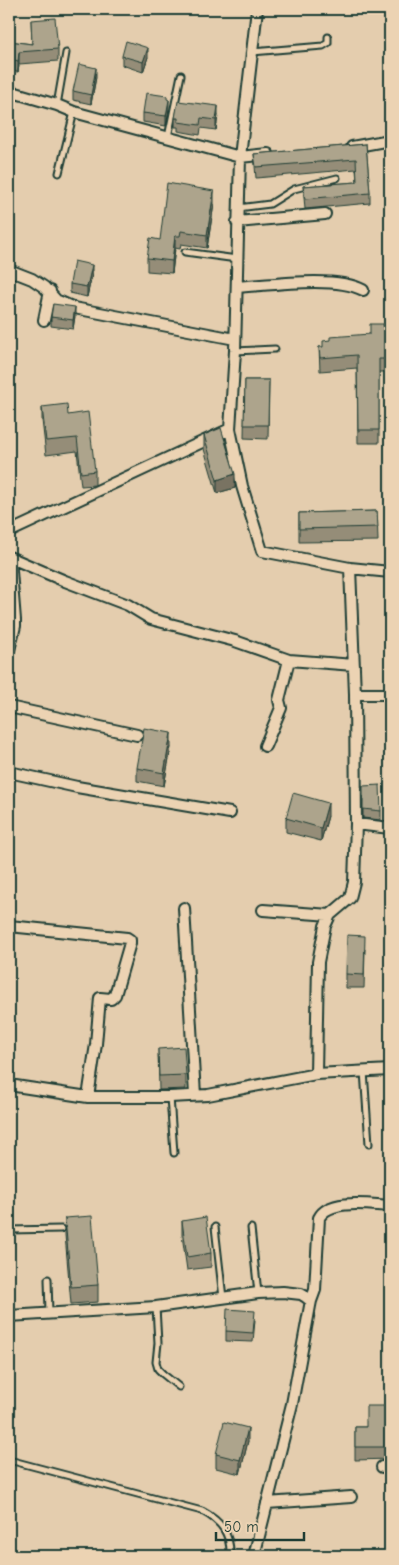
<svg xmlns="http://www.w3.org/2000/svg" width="399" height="1565" viewBox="0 0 399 1565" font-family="'Comic Neue',sans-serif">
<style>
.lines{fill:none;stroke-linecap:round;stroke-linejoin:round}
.service-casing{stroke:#1f3d34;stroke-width:9}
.minor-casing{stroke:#1f3d34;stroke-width:14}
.service{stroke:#ecd3b3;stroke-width:5}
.minor{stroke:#ecd3b3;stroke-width:10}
.wall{fill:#958d78;stroke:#1f3d34}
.shaded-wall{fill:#797362;stroke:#1f3d34}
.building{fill:#ada48c;stroke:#1f3d34}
</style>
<rect width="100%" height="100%" fill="#e4cdae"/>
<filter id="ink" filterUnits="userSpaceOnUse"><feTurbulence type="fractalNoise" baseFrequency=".02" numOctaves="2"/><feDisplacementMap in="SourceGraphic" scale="10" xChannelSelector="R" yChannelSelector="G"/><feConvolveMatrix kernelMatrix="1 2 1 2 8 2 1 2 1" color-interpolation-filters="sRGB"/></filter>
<g filter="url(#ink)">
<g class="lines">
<g class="service-casing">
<path id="service" d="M252 52 323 46 328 43V37
M57 105 66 53
M168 137 181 75
M59 173 74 112
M238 208 270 204 294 189 337 178
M185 252 237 259
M235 351 275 349
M364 1071 369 1144
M170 1097 174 1153
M215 1227 223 1298
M251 1228 258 1293
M9 1230 61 1229
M48 1279 49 1313
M156 1307 158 1343 156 1362 158 1369 163 1374 179 1387
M9 1460 202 1511C221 1521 231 1534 230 1556"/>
</g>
<g class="minor-casing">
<path id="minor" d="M257 9 240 157 235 351 230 429 242 486 262 551 350 568 390 572
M9 91 57 105 74 112 240 157 268 154
M352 147 390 140
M237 222 325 214
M9 270 32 279 44 287 56 300 74 308 235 339
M237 287C269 285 336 275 363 290
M44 320 50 291
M9 532 230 429
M9 557 65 581 128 605 151 619 235 641 289 660 354 665
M9 650 15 626V620L10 559
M355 694H390
M9 707 137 735
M265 746 281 708 279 700 289 660
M9 772 77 787 230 813
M356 824 390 828
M184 908 195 1095
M263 910 330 915
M9 926 127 938 130 940V943L115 995 111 999 100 998 96 1044 88 1097
M316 1074 318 962 325 926 330 915 350 898 354 882 356 824 355 694 350 568
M9 1085 88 1097H170L208 1095 316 1074 390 1070
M311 1301 315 1290 319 1218C329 1198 371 1205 390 1206
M9 1316 156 1307 258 1293 283 1292 301 1294 306 1297 311 1301 310 1306 292 1404 254 1556
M382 1467H390
M267 1503 351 1497"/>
</g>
<use href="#service" class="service"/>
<use href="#minor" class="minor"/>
</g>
<path class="wall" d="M31 20 58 49V61L19 64 18 72 9 71V41L32 44Z
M122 56 148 57 143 72 122 65Z
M96 77 91 104 73 100V91Z
M169 109 166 126 143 122V113Z
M218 115 216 130 201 128 200 135 178 131V127H175V118Z
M366 144 370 193V203L305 209 303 186 357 182 356 169 256 178 254 154Z
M214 204 207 248 181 244 180 249 175 248 172 273 147 271V258L160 240Z
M92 274 87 297 70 293V284Z
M75 316 73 329 51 326V317Z
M383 327H390V372H379V443H358L357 368 320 371 319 347H323L330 340 370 334Z
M245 380H269L268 439 244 438Z
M42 407 68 415 95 471V485L81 486 77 451 46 455 42 420Z
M204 435 235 488 217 493 204 449Z
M377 511 378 541 299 542V513Z
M171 747 164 786 137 781V768Z
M363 786 381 811V820L363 818Z
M328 816 321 841 286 832V818Z
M365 949 364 988H346V974Z
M158 1049 186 1075V1089L159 1090Z
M65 1218 98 1285V1302L71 1304 65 1235Z
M182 1221 211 1253V1267L187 1270 182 1235Z
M255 1320 253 1342 226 1341V1331Z
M390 1406V1459L355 1460V1427H366Z
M248 1441 240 1474 216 1468V1454Z"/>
<path class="shaded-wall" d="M148 48V57L143 72V62Z
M19 52V64L18 72V61Z
M96 68V77L91 104V95Z
M169 100V109L166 126V116Z
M218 106V115L216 130V120Z
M214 191V204L207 248V235Z
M175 236V248L172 273V261Z
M92 265V274L87 297V287Z
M75 307V316L73 329V320Z
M235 474V488L217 493V480Z
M171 733V747L164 786V773Z
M328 803V816L321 841V828Z
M248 1428V1441L240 1474V1460Z"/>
<path class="building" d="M55 18 58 49 19 52 18 61 9 59V41L32 44 31 20Z
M126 41 148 48 143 62 122 56Z
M79 64 96 68 91 95 73 91Z
M146 93 167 96V99L169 100 166 116 143 113Z
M178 101 218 106 216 120 201 118 200 125 178 122V118H175Z
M366 144 370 193 305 199 303 186 357 182 356 159 256 167 254 154Z
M167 183 214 191 207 235 181 231 180 236H175L172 261 147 258 150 238 160 240Z
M74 261 92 265 87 287 70 284Z
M53 304 75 307 73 320 51 317Z
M370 324H384L383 327H390V359H379V430H358L357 355 320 358 319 347H323V341L330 340V337L370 334Z
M245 380H269L268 425H244Z
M67 404 68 415 88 412 95 471 81 473 77 438 46 441 42 407Z
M221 428 235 474 217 480 204 435Z
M377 511 378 527 299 529V513Z
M144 728 171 733 164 773 137 768Z
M380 785 381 811 363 809V786Z
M293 793 328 803 321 828 286 818Z
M347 935 365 936 364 975 346 974Z
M184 1047 186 1075 159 1076 158 1049Z
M92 1216 98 1285 71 1287 65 1218Z
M206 1217 211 1253 187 1257 182 1221Z
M227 1309 255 1311 253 1333 226 1331Z
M366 1406H390V1447H355V1427H366Z
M224 1422 248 1428 240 1460 216 1454Z"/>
</g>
<rect width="399" height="1565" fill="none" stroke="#ecd3b3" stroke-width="30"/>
<rect x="15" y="15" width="369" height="1535" fill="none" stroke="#1f3d34" stroke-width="2" filter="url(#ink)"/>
<path d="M216 1532v8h88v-8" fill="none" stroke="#1f3d34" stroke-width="2.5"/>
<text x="224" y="1532" font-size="15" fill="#1f3d34" stroke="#ecd3b3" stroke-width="4" paint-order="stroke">50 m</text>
</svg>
